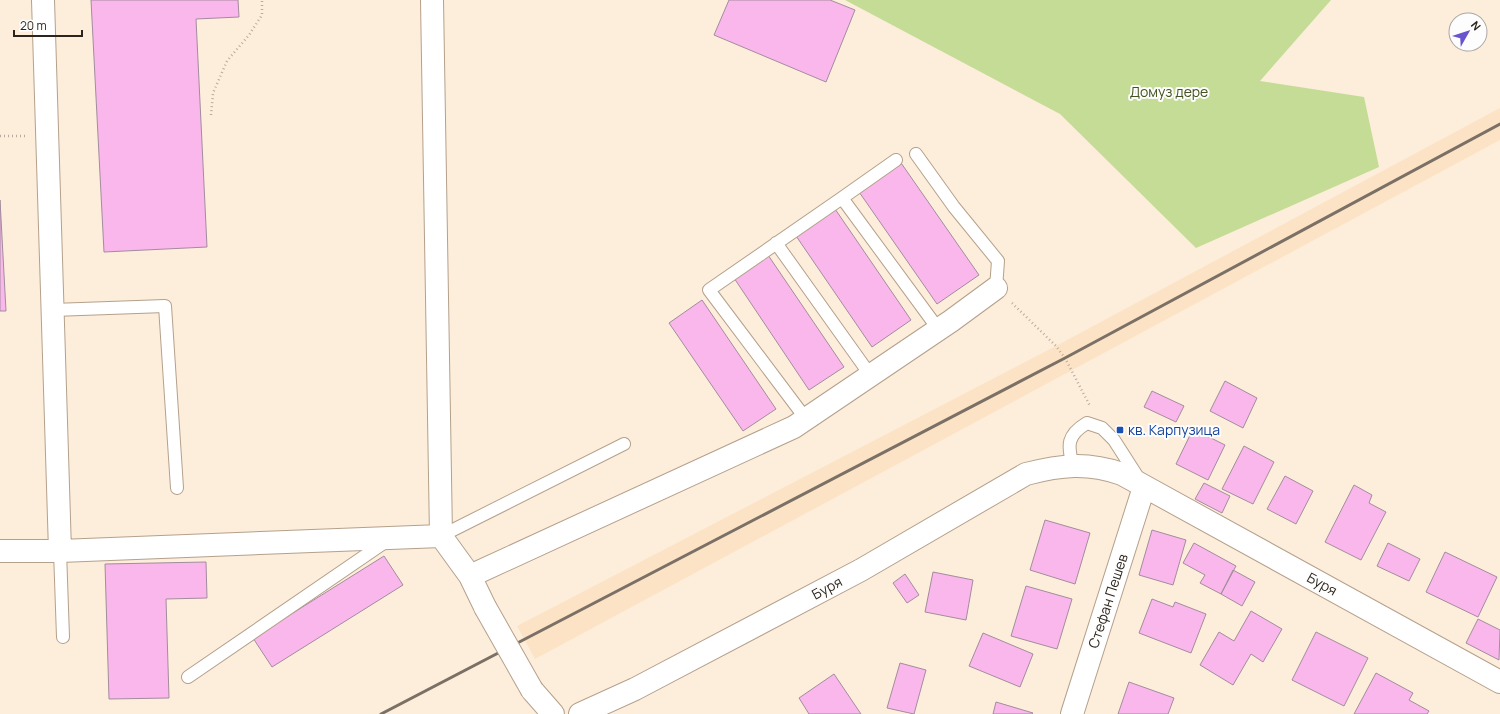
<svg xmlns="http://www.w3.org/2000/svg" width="1500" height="714" viewBox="0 0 1500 714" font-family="Manrope,sans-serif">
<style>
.built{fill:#fce3c6}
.green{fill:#c4dc96}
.building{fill:#fab7eb;stroke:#a38c9e}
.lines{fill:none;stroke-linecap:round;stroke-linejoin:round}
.lane-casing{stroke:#b4a18c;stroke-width:14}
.street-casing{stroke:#b4a18c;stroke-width:24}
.path{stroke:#b9ac9d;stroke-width:2.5;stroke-dasharray:1 3;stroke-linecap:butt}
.lane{stroke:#fff;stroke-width:12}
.street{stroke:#fff;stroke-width:22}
.rail{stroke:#7b7065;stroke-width:3}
.street-bridge-casing{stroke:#b4a18c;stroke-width:24;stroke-linecap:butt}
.street-bridge{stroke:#fff;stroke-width:22}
.transit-dot{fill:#1a4fb4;stroke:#fdfdfd;stroke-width:1.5}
.labels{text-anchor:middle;stroke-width:4;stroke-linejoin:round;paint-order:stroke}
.park-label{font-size:14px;fill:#43521e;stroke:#fdfdfd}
.transit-label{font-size:14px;fill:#164399;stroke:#fdfdfd;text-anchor:start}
.street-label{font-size:14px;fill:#2d251d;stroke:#fdfdfd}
</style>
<rect width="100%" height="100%" fill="#fdeddb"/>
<path class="built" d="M1500 108V140L535 659 517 626 1056 346Z"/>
<path class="green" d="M845 0H1331L1260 81 1364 97 1379 167 1196 248 1060 114Z"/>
<path class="building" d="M91 0H238L239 17 196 19 207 247 104 252Z
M729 0H830L855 10 826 82 714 35Z
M899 160 979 275 937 304 857 189Z
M0 200 6 311H0Z
M833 206 911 320 872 347 794 233Z
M768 255 844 367 809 390 734 278Z
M702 300 776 409 743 431 669 323Z
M1225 381 1257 398 1243 428 1210 411Z
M1152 391 1184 406 1176 422 1144 407Z
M1193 429 1225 445 1208 480 1176 464Z
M1244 446 1274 462 1253 504 1222 489Z
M1285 476 1313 491 1296 524 1267 509Z
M1204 483 1230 496 1222 513 1195 499Z
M1354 485 1372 495 1369 503 1386 512 1361 560 1325 542Z
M1045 520 1090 533 1075 584 1030 570Z
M1152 530 1186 540 1173 585 1139 575Z
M1194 543 1236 566 1221 594 1200 583 1205 575 1183 563Z
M1388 543 1420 559 1409 581 1377 566Z
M1445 552 1497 577 1478 617 1426 592Z
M384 556 403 585 272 667 253 638Z
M206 562 207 598 166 599 169 698 109 699 105 564Z
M1233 570 1255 582 1242 606 1221 594Z
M933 572 973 580 966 620 925 612Z
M905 574 919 595 907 603 893 583Z
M1026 586 1072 599 1057 649 1011 636Z
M1152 599 1173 607 1175 602 1206 614 1191 653 1139 633Z
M1251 611 1282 629 1263 662 1251 654 1233 685 1200 665 1219 632 1234 641Z
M1478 619 1500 630 1499 660 1466 643Z
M1316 632 1368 658 1344 706 1292 680Z
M983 633 1033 654 1020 687 969 666Z
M900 663 926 670 914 714 887 708Z
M1376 673 1413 693 1409 700 1429 711 1427 714H1354Z
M834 674 861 714H809L799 698Z
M1129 682 1174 698 1168 714H1118Z
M996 702 1033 713 1032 714H993Z"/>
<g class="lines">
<g class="lane-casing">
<path id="lane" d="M916 154 954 207 998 261 996 288
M842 198 896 160
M776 243 871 376
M53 310 165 306 177 488
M806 419 709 290 842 198 939 330
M1073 466C1067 445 1067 435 1087 423L1102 428 1114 440 1139 479
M441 536 624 444
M60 551 63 637
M188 677 388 540"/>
</g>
<g class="street-casing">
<path id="street" d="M43 0 60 551
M441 536 470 576 485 607
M0 551H60L441 536 432 0
M470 576 794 427 951 321 996 288
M532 690 553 714
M580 714 635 689 861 570 1026 474C1061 465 1087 462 1122 474L1500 682
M1072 714 1144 487"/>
</g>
<path class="path" d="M211 115 213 93 227 61 249 35 262 15V0
M0 136H25
M1012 303 1056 346 1065 358 1090 406"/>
<use href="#lane" class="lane"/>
<use href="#street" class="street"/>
<path class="rail" d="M381 714 1065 358 1500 124"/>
<g class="street-bridge-casing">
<path id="street-bridge" d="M485 607 532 690"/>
</g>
<use href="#street-bridge" class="street-bridge"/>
</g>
<rect class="transit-dot" x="1116" y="426" width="8" height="8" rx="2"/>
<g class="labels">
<g class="park-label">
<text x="1169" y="97">Домуз дере</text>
</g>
<g class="transit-label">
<text x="1128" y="435">кв. Карпузица</text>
</g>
<g class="street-label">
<text transform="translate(1322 584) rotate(29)" y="5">Буря</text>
<text transform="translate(827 588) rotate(-28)" y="5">Буря</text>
<text transform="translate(1108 601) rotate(-72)" y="5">Стефан Пешев</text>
</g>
</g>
<g transform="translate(1468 32) rotate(51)"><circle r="19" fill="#fdfdfd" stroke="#aaa7a3"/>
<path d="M0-3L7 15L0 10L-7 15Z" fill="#6a54cd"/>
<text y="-6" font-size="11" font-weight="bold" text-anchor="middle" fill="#2d251d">N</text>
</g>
<path d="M14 30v6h68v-6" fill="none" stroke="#2d251d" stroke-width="2"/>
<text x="20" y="30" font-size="12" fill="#2d251d" stroke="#fdfdfd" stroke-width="3" paint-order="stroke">20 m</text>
</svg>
